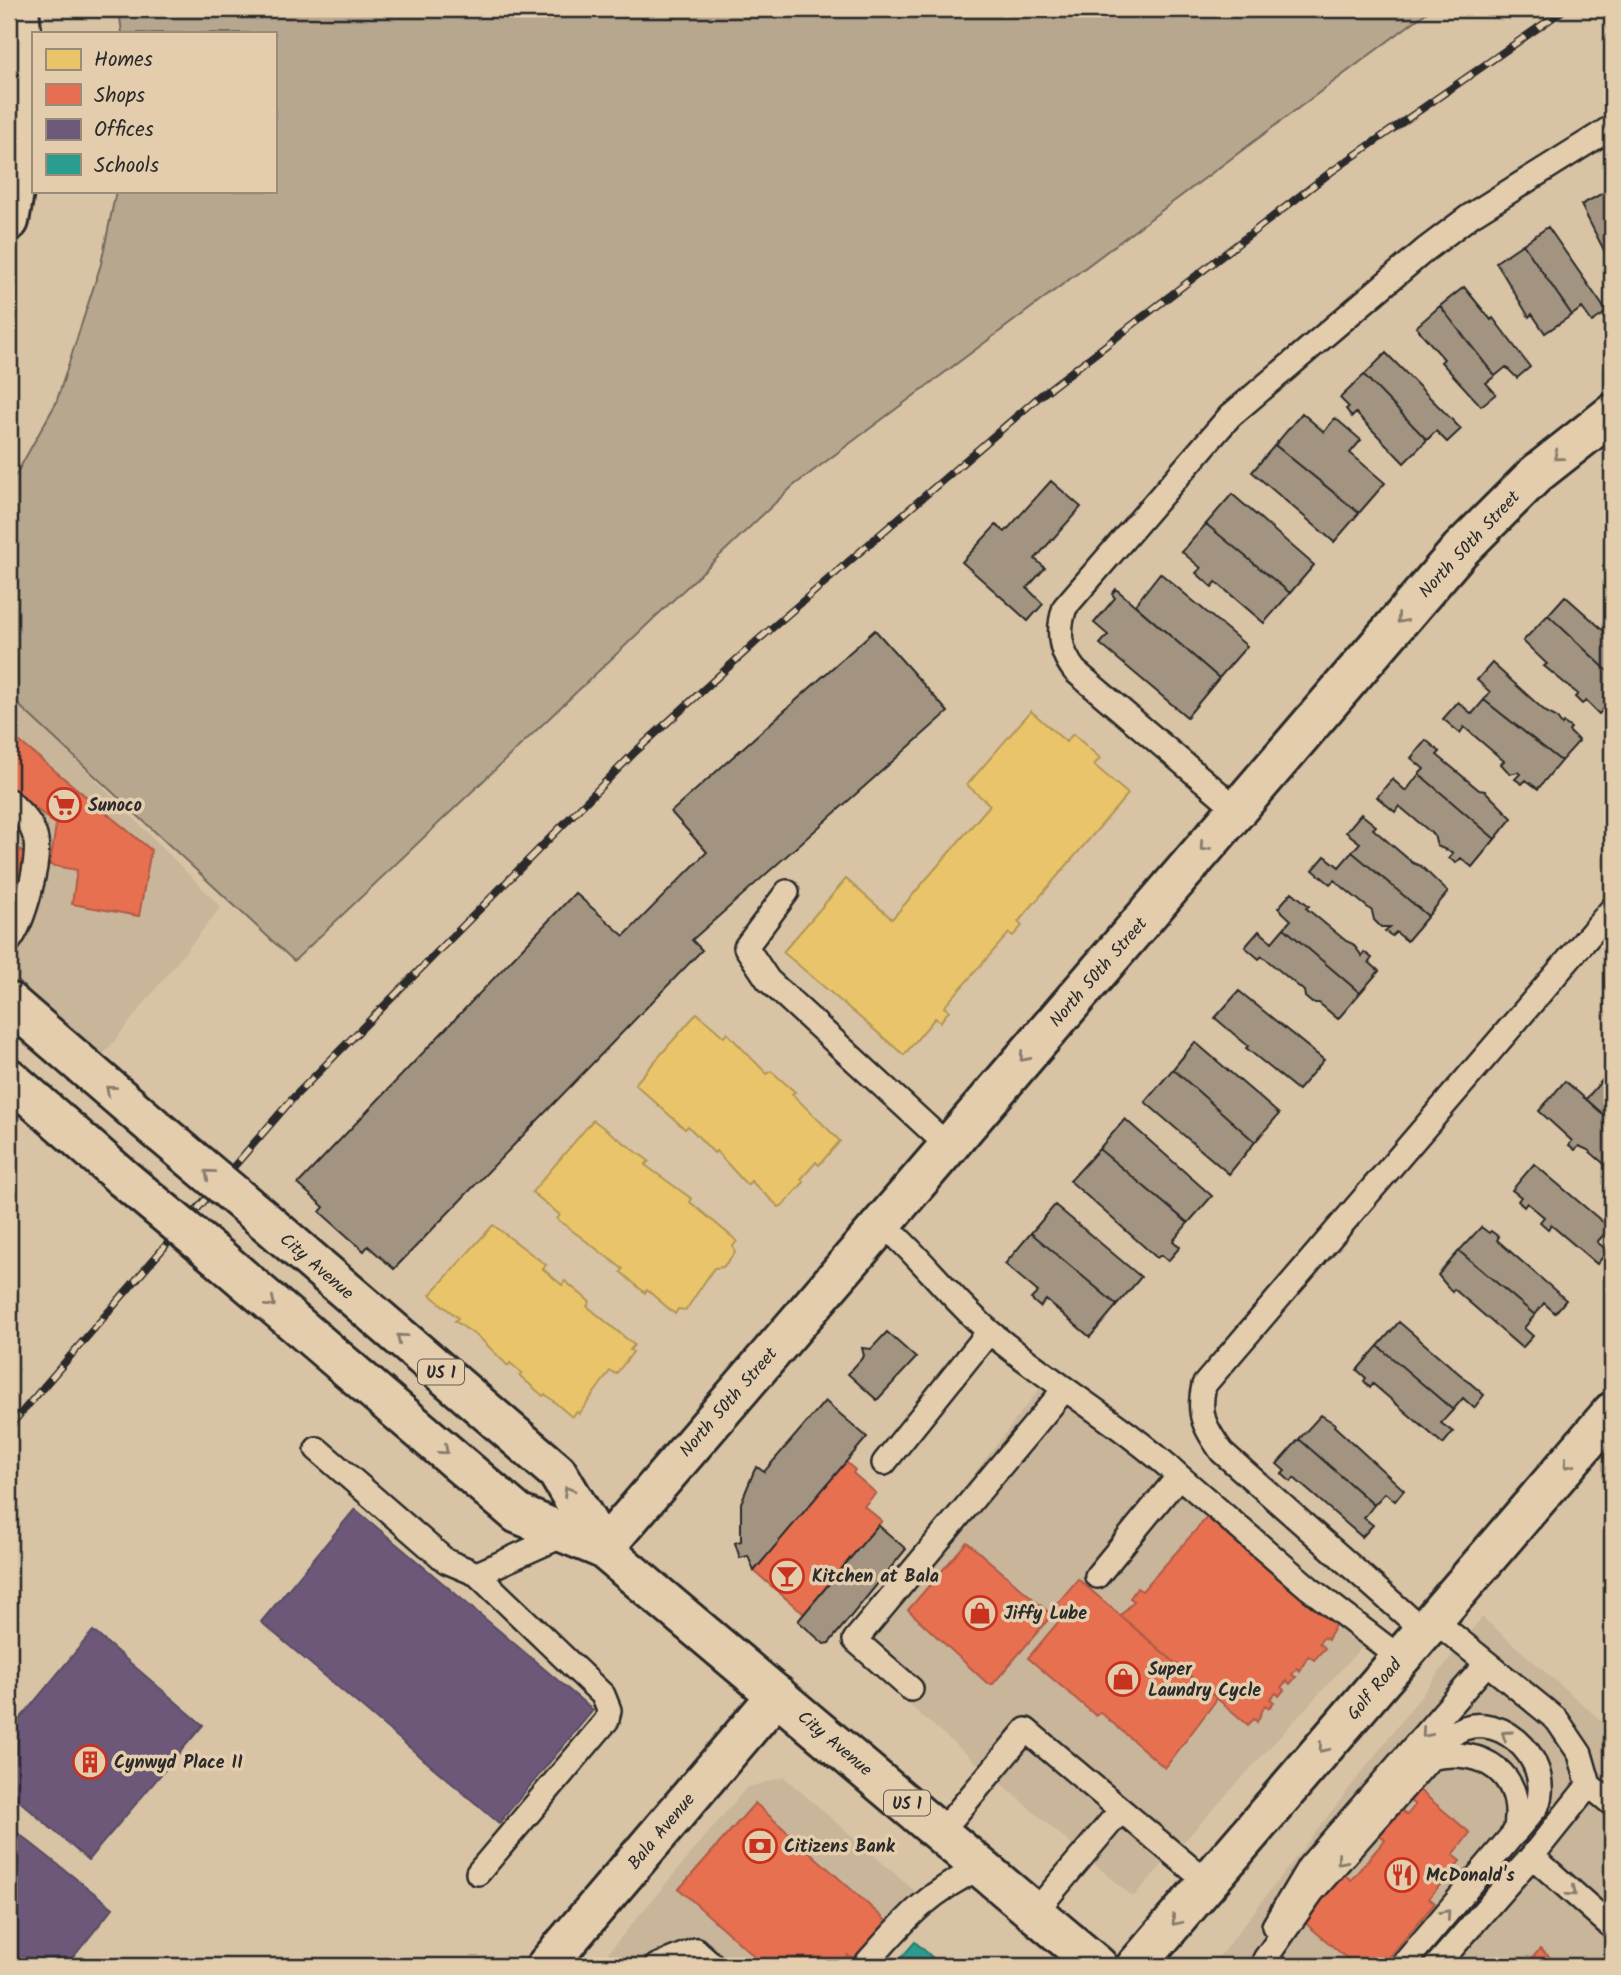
<svg xmlns="http://www.w3.org/2000/svg" width="1621" height="1975" viewBox="0 0 1621 1975" font-family="Kalam,sans-serif">
<style>
.built{fill:#c8b59a}
.green{fill:#b8a78f;stroke:#72695d;stroke-width:2}
.homes{fill:#e9c46a;stroke:#b09657;stroke-width:2}
.shops{fill:#e76f51;stroke:#af5b46;stroke-width:2}
.offices{fill:#6d597a;stroke:#594b62;stroke-width:2}
.schools{fill:#2a9d8f;stroke:#2a7b71;stroke-width:2}
.building{fill:#a29480;stroke:#2b2b2b;stroke-width:2}
.lines{fill:none;stroke-linecap:round;stroke-linejoin:round}
.service-casing{stroke:#2b2b2b;stroke-width:28}
.minor-casing{stroke:#2b2b2b;stroke-width:44}
.tertiary-casing{stroke:#2b2b2b;stroke-width:44}
.secondary-casing{stroke:#2b2b2b;stroke-width:44}
.trunk-casing{stroke:#2b2b2b;stroke-width:44}
.service{stroke:#e3cdad;stroke-width:23}
.minor{stroke:#e3cdad;stroke-width:38}
.tertiary{stroke:#e3cdad;stroke-width:38}
.secondary{stroke:#e3cdad;stroke-width:38}
.trunk{stroke:#e3cdad;stroke-width:38}
.rail-casing{stroke:#2b2b2b;stroke-width:8}
.rail{stroke:#e3cdad;stroke-width:5;stroke-dasharray:16;stroke-linecap:butt}
.trunk-bridge-casing{stroke:#2b2b2b;stroke-width:44;stroke-linecap:butt}
.trunk-bridge{stroke:#e3cdad;stroke-width:38}
.oneway{stroke:#877c6c}
.labels{text-anchor:middle;stroke-width:7;stroke-linejoin:round;paint-order:stroke}
.shield{fill:#e3cdad;stroke:#625c52;stroke-width:2}
.shield-label{font-size:16px;font-weight:bold;fill:#2b2b2b}
.street-label{font-size:18px;fill:#2b2b2b;stroke:#e3cdad}
.poi-label{font-size:18px;font-weight:bold;fill:#2b2b2b;stroke:#e3cdad;text-anchor:start}
</style>
<rect width="100%" height="100%" fill="#d8c3a5"/>
<filter id="ink" filterUnits="userSpaceOnUse"><feTurbulence type="fractalNoise" baseFrequency=".0143" numOctaves="2"/><feDisplacementMap in="SourceGraphic" scale="14" xChannelSelector="R" yChannelSelector="G"/><feConvolveMatrix kernelMatrix="1 2 1 2 8 2 1 2 1" color-interpolation-filters="sRGB"/></filter>
<g filter="url(#ink)">
<path class="built" d="M9 692 221 907 103 1055 9 975Z
M1053 1371 1369 1639 1133 1897 864 1666 845 1642Z
M1482 1617 1612 1730V1966H1212Z
M784 1777 933 1907 884 1966H597L746 1788Z"/>
<path class="green" d="M119 9H1431L793 486 294 961 9 696V487L56 403 101 264 116 191H275V33H122Z"/>
<path class="homes" d="M1031 711 1066 742 1073 734 1100 758 1094 765 1128 794 1018 922 1022 926 1013 936 1009 933 944 1007 949 1011 940 1022 935 1018 904 1055 783 952 846 879 892 919 990 805 967 785Z
M697 1013 724 1037 727 1033 767 1074 771 1071 795 1092 792 1094 840 1141 819 1165 816 1162 801 1179 804 1182 783 1205 779 1207 751 1181 747 1185 716 1151 714 1153 688 1126 685 1129 635 1084Z
M593 1120 649 1161 645 1165 692 1199 690 1202 737 1241 733 1246 735 1253 723 1267 714 1268 686 1310 678 1309 675 1314 647 1290 645 1293 621 1272 623 1269 557 1219 560 1215 532 1192Z
M493 1225 546 1265 543 1269 562 1285 565 1281 590 1302 587 1306 634 1345 630 1350 633 1352 616 1374 610 1371 579 1414 577 1412 572 1417 545 1394 543 1396 519 1375 522 1373 510 1363 508 1366 481 1339 455 1321 458 1318 430 1295Z"/>
<path class="shops" d="M9 733 151 850 139 916 72 904 77 870 50 865 56 825 9 786Z
M9 839 27 856 16 916 9 910Z
M846 1462 855 1470 853 1473 876 1493 864 1506 882 1521 804 1614 754 1571Z
M1210 1514 1336 1622 1328 1640 1324 1637 1319 1643 1325 1648 1314 1660 1308 1656 1300 1671 1297 1668 1292 1675 1296 1677 1290 1684 1287 1681 1281 1687 1284 1690 1279 1696 1276 1693 1270 1699 1274 1702 1269 1708 1265 1705 1257 1722 1254 1719 1248 1725 1120 1616 1134 1601 1130 1598 1137 1588 1142 1591Z
M967 1542 1052 1615 993 1684H988L908 1610Z
M1078 1579 1217 1699 1165 1768 1100 1712 1096 1716 1028 1658 1066 1613 1056 1605Z
M1418 1789 1470 1833 1453 1855 1460 1861 1429 1898 1435 1903 1382 1966H1356L1298 1917 1339 1870 1351 1880 1385 1840 1375 1831 1384 1820 1389 1824 1401 1810 1407 1815 1415 1805 1409 1800Z
M755 1803 891 1925 857 1963 848 1955 838 1966H765L679 1889Z
M1540 1949 1561 1966H1525Z"/>
<path class="offices" d="M355 1509 593 1710 499 1823 261 1622Z
M93 1631 203 1725 88 1860 9 1792V1732Z
M9 1826 113 1908 66 1966H9Z"/>
<path class="schools" d="M915 1942 942 1966H894Z"/>
<path class="building" d="M1612 188V263L1611 264 1581 205Z
M1548 227 1607 312 1592 322 1582 308 1572 315 1523 244Z
M1523 244 1572 315 1545 333 1532 314 1529 317 1496 262Z
M1464 287 1491 320 1493 318 1530 367 1517 378 1506 367 1495 376 1440 306Z
M1440 306 1495 376 1486 383 1496 394 1481 406 1441 362 1444 359 1416 327Z
M1386 353 1461 429 1447 442 1436 431 1427 440 1364 375Z
M1364 375 1427 440 1404 463 1356 413 1352 417 1346 409 1349 407 1340 398Z
M1302 413 1324 432 1335 418 1361 440 1350 453 1385 483 1359 513 1275 445Z
M1275 445 1359 513 1334 542 1252 472Z
M1051 481 1081 507 1035 559 1045 568 1027 588 1043 604 1028 621 962 562 996 525 1005 532Z
M1232 494 1314 565 1290 593 1206 524Z
M1206 524 1290 593 1264 623 1216 582 1212 587 1196 573 1201 568 1182 552Z
M1612 558V576L1603 566Z
M1160 573 1247 646 1219 678 1135 605Z
M1116 589 1219 678 1187 717 1100 644 1108 635 1094 623 1115 598 1112 594Z
M1565 596 1612 638V675L1548 615Z
M1548 615 1612 675V700L1599 714 1586 701 1582 704 1575 697 1578 694 1544 666 1547 664 1523 641Z
M875 630 948 712 692 940 702 950 394 1269 368 1246 364 1251 320 1212 324 1207 298 1184 575 893 624 936 707 852 671 812Z
M1492 663 1546 712 1556 717 1562 725 1564 723 1571 728 1569 731 1579 741 1561 761 1484 700 1490 692 1477 680Z
M1484 700 1561 761 1538 789 1526 780 1522 784 1515 779 1520 774 1518 772 1510 774 1501 764 1504 761 1464 727 1460 733 1443 719 1458 702 1472 714Z
M1426 740 1440 752 1437 755 1479 790 1485 791 1512 818 1495 839 1419 774 1424 769 1411 758Z
M1419 774 1495 839 1472 867 1461 858 1456 863 1449 858 1453 853 1437 846 1434 835 1399 806 1395 812 1377 797 1392 779 1406 791Z
M1361 814 1376 826 1373 829 1413 863 1421 866 1448 892 1428 916 1352 852 1360 843 1346 832Z
M1352 852 1428 916 1407 941 1396 932 1392 936 1385 931 1390 927H1381L1374 920 1372 911 1334 880 1330 884 1313 870 1325 856 1339 867Z
M1292 892 1309 906 1306 908 1346 941 1353 944 1362 956 1364 952 1372 958 1369 962 1379 971 1360 993 1284 928 1291 920 1278 908Z
M1284 928 1360 993 1338 1019 1319 1003H1312L1305 997 1304 991 1262 956 1259 959 1245 947 1259 931 1272 942Z
M1239 991 1324 1060 1298 1090 1246 1048 1248 1046 1215 1018Z
M1195 1042 1279 1114 1255 1142 1173 1069Z
M1173 1069 1255 1142 1229 1174 1145 1102Z
M1611 1070H1612V1122L1586 1099Z
M1565 1081 1612 1122 1610 1169 1588 1150 1579 1146 1575 1150 1569 1145 1572 1141 1539 1111Z
M1125 1119 1212 1196 1188 1223 1099 1149Z
M1099 1149 1188 1223 1173 1241 1180 1247 1168 1261 1161 1255 1157 1258 1070 1181Z
M1534 1164 1610 1228 1597 1242 1608 1251 1597 1264 1551 1225 1548 1229 1540 1222 1544 1217 1527 1203 1524 1207 1518 1201 1521 1197 1512 1190Z
M1055 1205 1141 1277 1117 1305 1031 1233Z
M1481 1227 1489 1233 1491 1231 1499 1237 1497 1240 1566 1300 1555 1313 1544 1303 1535 1315 1459 1251Z
M1031 1233 1117 1305 1090 1337 1046 1300 1040 1307 1031 1299 1038 1292 1005 1264Z
M1459 1251 1535 1315 1524 1328 1533 1336 1522 1348 1454 1289 1452 1292 1438 1275Z
M1399 1322 1484 1395 1474 1408 1463 1398 1453 1410 1378 1346Z
M887 1332 916 1358 877 1400 848 1374 864 1356 862 1348 871 1349Z
M1378 1346 1453 1410 1441 1423 1453 1432 1443 1444 1373 1384 1370 1388 1364 1381 1366 1378 1357 1370Z
M825 1401 867 1437 754 1571 748 1556 740 1558 735 1543 741 1541V1503L754 1471 757 1467 764 1472Z
M1321 1415 1335 1424 1334 1426 1404 1490 1395 1501 1385 1493 1374 1505 1299 1439Z
M1299 1439 1374 1505 1364 1518 1373 1525 1362 1537 1294 1478 1291 1482 1282 1474 1285 1471 1277 1464Z
M878 1525 906 1549 829 1643 824 1644 798 1621Z"/>
<g class="lines">
<g class="service-casing">
<path id="service" d="M9 801C19 812 31 821 35 836 42 858 23 924 9 941
M1237 809 1075 671C1059 651 1057 631 1065 607L1230 416 1425 250 1470 216 1612 127
M787 892 746 947 768 980 948 1146
M882 1223C921 1257 952 1300 991 1333 1052 1384 1121 1423 1179 1476
M317 1449 446 1561 477 1574 603 1695 609 1710 607 1720 478 1873
M884 1463 989 1332
M477 1574 566 1534
M1097 1576 1179 1476 1309 1588 1400 1658
M1434 1620 1557 1720 1580 1754 1589 1785 1612 1804
M1424 1631 1222 1452C1205 1428 1197 1415 1204 1385L1612 909
M911 1689 855 1640 1064 1390
M1429 1758C1483 1745 1527 1775 1515 1833
M941 1832 1026 1730 1208 1883
M1532 1856 1612 1927
M1035 1912 1121 1810
M1274 1926 1309 1867 1487 1663
M657 1966 696 1950 714 1966
M864 1966C904 1921 926 1893 982 1867
M1274 1966 1265 1959 1312 1892 1450 1736C1493 1702 1555 1758 1537 1806L1402 1966
M1436 1966 1532 1856 1589 1785"/>
</g>
<g class="minor-casing">
<path id="minor" d="M603 1549 1460 550 1536 474 1612 414
M1136 1966 1612 1412"/>
</g>
<g class="tertiary-casing">
<path id="tertiary" d="M546 1966 777 1695"/>
</g>
<g class="secondary-casing">
<path id="secondary" d="M9 221C22 151 27 80 19 9"/>
</g>
<g class="trunk-casing">
<path id="trunk" d="M9 1002 162 1134
M9 1078 123 1178
M257 1214 557 1472 603 1549 1098 1966
M219 1258 518 1514 603 1549"/>
</g>
<use href="#service" class="service"/>
<use href="#minor" class="minor"/>
<use href="#tertiary" class="tertiary"/>
<use href="#secondary" class="secondary"/>
<use href="#trunk" class="trunk"/>
<g class="rail-casing">
<path id="rail" d="M9 1427 294 1097 635 752 757 641 1040 396 1331 172 1565 9"/>
</g>
<use href="#rail" class="rail"/>
<g class="trunk-bridge-casing">
<path id="trunk-bridge" d="M162 1134 257 1214
M123 1178 219 1258"/>
</g>
<use href="#trunk-bridge" class="trunk-bridge"/>
</g>
<defs><path id="oneway-chevron" d="M-2-3.5L2.5 0L-2 3.5" fill="none" stroke-width="1.6" stroke-linecap="round" stroke-linejoin="round" transform="scale(1.75)"/></defs>
<g class="oneway">
<use href="#oneway-chevron" transform="translate(1558 456) rotate(141)"/>
<use href="#oneway-chevron" transform="translate(1401 619) rotate(131)"/>
<use href="#oneway-chevron" transform="translate(1204 847) rotate(131)"/>
<use href="#oneway-chevron" transform="translate(1024 1057) rotate(131)"/>
<use href="#oneway-chevron" transform="translate(110 1090) rotate(-139)"/>
<use href="#oneway-chevron" transform="translate(209 1174) rotate(-140)"/>
<use href="#oneway-chevron" transform="translate(271 1303) rotate(41)"/>
<use href="#oneway-chevron" transform="translate(401 1338) rotate(-139)"/>
<use href="#oneway-chevron" transform="translate(444 1450) rotate(41)"/>
<use href="#oneway-chevron" transform="translate(1568 1464) rotate(131)"/>
<use href="#oneway-chevron" transform="translate(568 1491) rotate(-121)"/>
<use href="#oneway-chevron" transform="translate(1426 1733) rotate(131)"/>
<use href="#oneway-chevron" transform="translate(1506 1735) rotate(-145)"/>
<use href="#oneway-chevron" transform="translate(1323 1748) rotate(130)"/>
<use href="#oneway-chevron" transform="translate(1341 1860) rotate(131)"/>
<use href="#oneway-chevron" transform="translate(1572 1892) rotate(41)"/>
<use href="#oneway-chevron" transform="translate(1446 1914) rotate(-49)"/>
<use href="#oneway-chevron" transform="translate(1176 1921) rotate(130)"/>
</g>
</g>
<defs>
<g id="supermarket-ring" transform="scale(1.75)"><circle r="9.5" fill="#e3cdad" stroke="#c8321e" stroke-width="1.5"/><path d="M-6-5.5h2.5l.6 2H6L4.5 2H-2.5L-4.4-4H-6ZM-1.5 3.2a1.3 1.3 0 1 0 .1 0ZM3 3.2a1.3 1.3 0 1 0 .1 0Z" fill="#c8321e"/></g>
<g id="bar-ring" transform="scale(1.75)"><circle r="9.5" fill="#e3cdad" stroke="#c8321e" stroke-width="1.5"/><path d="M-6-5H6L.8 .8V4.5H3.5V6h-7V4.5H-.8V.8Z" fill="#c8321e"/></g>
<g id="shop-ring" transform="scale(1.75)"><circle r="9.5" fill="#e3cdad" stroke="#c8321e" stroke-width="1.5"/><path d="M-5-2.5h2.3a2.7 3.5 0 0 1 5.4 0H5L5.5 6h-11ZM-1.5-2.5h3a1.5 2.3 0 0 0-3 0Z" fill="#c8321e"/></g>
<g id="building-ring" transform="scale(1.75)"><circle r="9.5" fill="#e3cdad" stroke="#c8321e" stroke-width="1.5"/><path d="M-4-6H4V6H1V3H-1V6H-4ZM-2.5-4.3h1.7v1.8h-1.7ZM.8-4.3h1.7v1.8H.8ZM-2.5-1h1.7V.8h-1.7ZM.8-1h1.7V.8H.8Z" fill="#c8321e"/></g>
<g id="bank-ring" transform="scale(1.75)"><circle r="9.5" fill="#e3cdad" stroke="#c8321e" stroke-width="1.5"/><path d="M-6-4H6V4H-6ZM0-2.3a2.3 2.3 0 1 0 0 4.6a2.3 2.3 0 1 0 0-4.6Z" fill="#c8321e"/></g>
<g id="restaurant-ring" transform="scale(1.75)"><circle r="9.5" fill="#e3cdad" stroke="#c8321e" stroke-width="1.5"/><path d="M-5-6h1v4h1v-4h1v4h1v-4h1v5L-1.5 .5V6h-2V.5L-5-1ZM5-6V6H3V1.5H1.5Q1.5-4 5-6Z" fill="#c8321e"/></g>
</defs>
<g fill-rule="evenodd">
<use href="#supermarket-ring" x="64" y="805"/>
<use href="#bar-ring" x="787" y="1576"/>
<use href="#shop-ring" x="980" y="1613"/>
<use href="#shop-ring" x="1123" y="1679"/>
<use href="#building-ring" x="90" y="1762"/>
<use href="#bank-ring" x="760" y="1846"/>
<use href="#restaurant-ring" x="1402" y="1875"/>
</g>
<g class="labels">
<g class="shield">
<rect x="418" y="1359.5" width="46" height="25" rx="5"/>
<rect x="884" y="1790.5" width="46" height="25" rx="5"/>
</g>
<g class="shield-label">
<text x="441" y="1378">US 1</text>
<text x="907" y="1809">US 1</text>
</g>
<g class="street-label">
<text transform="translate(1469 544) rotate(-47)" y="6">North 50th Street</text>
<text transform="translate(1098 972) rotate(-49)" y="6">North 50th Street</text>
<text transform="translate(317 1266) rotate(41)" y="6">City Avenue</text>
<text transform="translate(728 1402) rotate(-49)" y="6">North 50th Street</text>
<text transform="translate(1374 1689) rotate(-50)" y="6">Golf Road</text>
<text transform="translate(835 1743) rotate(40)" y="6">City Avenue</text>
<text transform="translate(661 1831) rotate(-50)" y="6">Bala Avenue</text>
</g>
<g class="poi-label">
<text x="88" y="811">Sunoco</text>
<text x="812" y="1582">Kitchen at Bala</text>
<text x="1004" y="1619">Jiffy Lube</text>
<text x="1148" y="1675">Super<tspan x="1148" dy="21">Laundry Cycle</tspan></text>
<text x="114" y="1768">Cynwyd Place II</text>
<text x="784" y="1852">Citizens Bank</text>
<text x="1426" y="1881">McDonald's</text>
</g>
</g>
<rect width="1621" height="1975" fill="none" stroke="#e3cdad" stroke-width="35"/>
<rect x="18" y="18" width="1586" height="1940" fill="none" stroke="#2b2b2b" stroke-width="2.5" filter="url(#ink)"/>
<rect x="32" y="32" width="245" height="161" fill="#e3cdad" stroke="#998c79" stroke-width="2"/>
<rect x="46" y="49" width="35" height="21" fill="#e9c46a" stroke="#998c79" stroke-width="2"/>
<text x="94" y="66" font-size="21" fill="#2b2b2b">Homes</text>
<rect x="46" y="84" width="35" height="21" fill="#e76f51" stroke="#998c79" stroke-width="2"/>
<text x="94" y="102" font-size="21" fill="#2b2b2b">Shops</text>
<rect x="46" y="119" width="35" height="21" fill="#6d597a" stroke="#998c79" stroke-width="2"/>
<text x="94" y="136" font-size="21" fill="#2b2b2b">Offices</text>
<rect x="46" y="154" width="35" height="21" fill="#2a9d8f" stroke="#998c79" stroke-width="2"/>
<text x="94" y="172" font-size="21" fill="#2b2b2b">Schools</text>
</svg>
